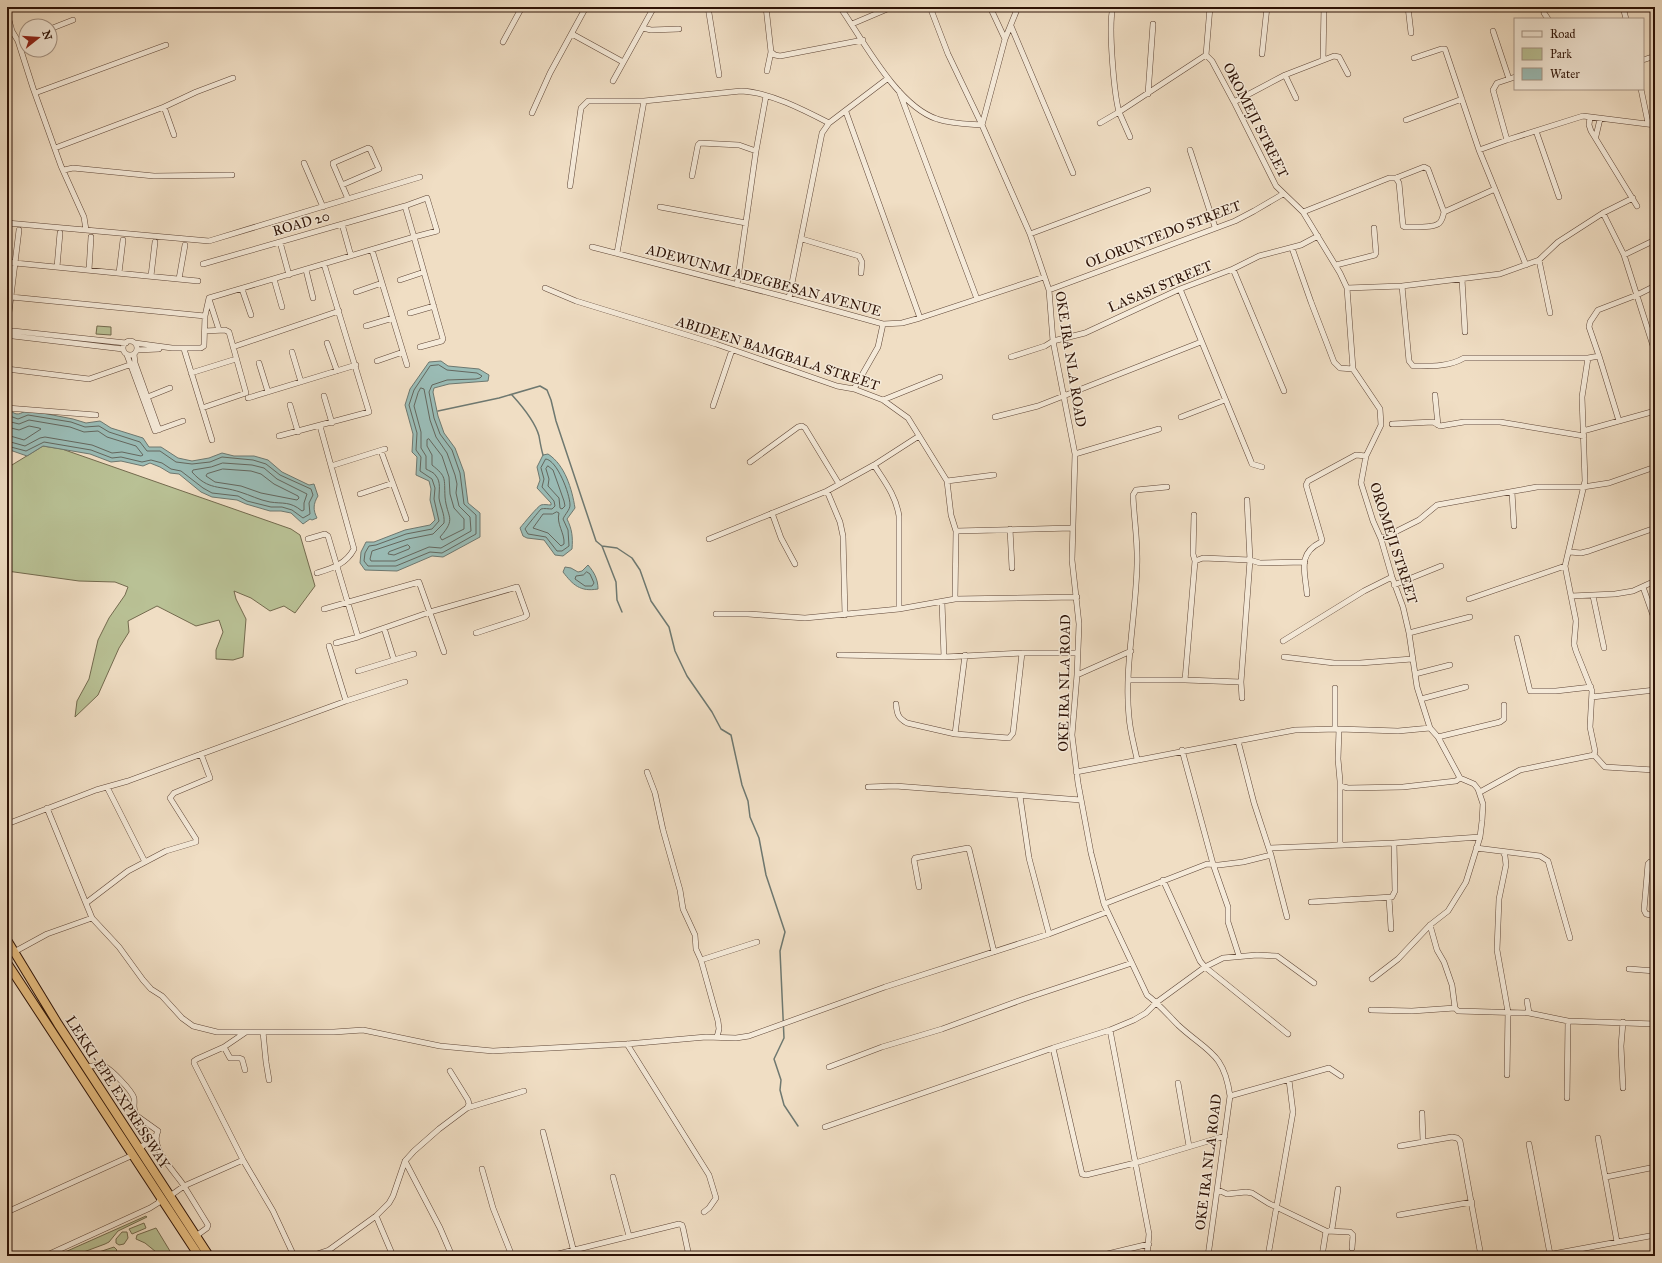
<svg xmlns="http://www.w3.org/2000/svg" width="1662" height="1263" viewBox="0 0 1662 1263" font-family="'IM FELL Great Primer',serif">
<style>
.green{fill:#b9c195;stroke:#736a4e}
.water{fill:#9abcb6;stroke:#6e7870}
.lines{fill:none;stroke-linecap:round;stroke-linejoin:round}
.shore{stroke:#64675e;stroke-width:1}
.stream{stroke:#6e7870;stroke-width:1.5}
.minor-casing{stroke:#5e4536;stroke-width:6}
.highway-casing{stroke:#2d1206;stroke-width:10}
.minor{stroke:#f5ead9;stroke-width:5}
.highway{stroke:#e8bf82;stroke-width:8}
.labels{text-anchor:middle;stroke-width:3;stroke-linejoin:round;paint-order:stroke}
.street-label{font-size:14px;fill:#2d1206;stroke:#f5ead9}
</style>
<rect width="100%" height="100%" fill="#f0dec4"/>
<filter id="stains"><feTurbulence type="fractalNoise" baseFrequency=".005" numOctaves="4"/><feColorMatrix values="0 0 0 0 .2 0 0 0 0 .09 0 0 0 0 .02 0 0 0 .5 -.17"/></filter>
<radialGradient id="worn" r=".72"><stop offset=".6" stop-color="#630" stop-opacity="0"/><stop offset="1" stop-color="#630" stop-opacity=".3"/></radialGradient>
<path class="green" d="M97 326 111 327V335L96 334Z
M43 446 62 449 291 529 300 535 315 586 295 613 284 606 270 611 251 598 234 591 236 599 246 619 243 657 233 660 216 659V650L223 632 219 620 196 626 157 606 128 621 129 632 119 648 98 695 75 717 77 701 89 679 98 640 109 618 125 595 128 587 115 582 79 581 7 571V468Z
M146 1216 147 1217 118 1231 109 1242 105 1244 73 1256H56Z
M144 1223 146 1228 132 1234 129 1229Z
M156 1228 173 1256H174H161L145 1243 136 1239 137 1235Z
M122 1232H127L128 1238 124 1244 119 1245 116 1243V1239Z
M114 1247 117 1250 112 1256H87Z"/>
<path class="water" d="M441 361 448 366 479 369 489 375 488 381 449 384 434 388 433 392 438 416 444 433 455 448 464 472 468 503 480 513V537L443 557 432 556 397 571 365 570 360 563 361 552 366 542H374L405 530 430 525 435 520 430 500 431 489 429 481 416 475 417 457 412 452 413 434 405 405 410 389 429 362Z
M27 410 73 419 86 423 100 421 111 428 143 438 149 447H161L178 458 192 461 209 458 222 453 234 456H254L268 460 282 472 309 485 314 484 318 496C313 504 313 510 317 518L312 520 310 519 303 524 291 513 281 511H270L246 504 237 500 212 497 201 492 179 474 170 473 160 467 150 463 143 466 121 461 111 462 90 454 43 446 27 456 7 449V412L11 411C17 416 20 414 27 410Z
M548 454C565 465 572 489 575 508L567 519C572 529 573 537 572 549L563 556 555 555 544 540 527 538 523 536 520 528C524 523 538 506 541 505 544 504 548 505 551 505V503L537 488 540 480 537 467 543 455Z
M588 565C594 572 598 579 598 589 580 592 573 585 563 572L565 567 571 568 578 572 582 571Z"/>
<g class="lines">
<path class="shore" d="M439 365 447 370 477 373 482 376 480 378 476 379 447 380 432 385 429 392 434 418 440 434 452 450 460 473 464 504 476 515V534L442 553 430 552 396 566H368L364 561 365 553 369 546 376 545 406 534 432 529 439 521 434 499 435 488 432 479 420 471 421 457 416 450 417 433 409 405 414 390 430 366Z
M421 388 424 389 430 420 436 437 447 453 455 475 457 484 456 493 459 506 470 517 471 531 441 548 429 547 395 561H371L370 559 372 551 408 539 433 534 444 523C445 514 440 506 439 498 439 490 441 482 436 476 434 472 429 471 426 469V456L421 448V432L414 406 418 393Z
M7 415 18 419 28 415 71 422 85 427 99 426 109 432 140 442 147 451H160L176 462 192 464 210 462 222 457 253 460 266 464 280 475 311 489 313 495 309 503 310 514 303 518 292 510 282 507H271L247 501 238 496 212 493 203 488 181 471 171 469 162 463 151 460 142 462 121 457 112 458 91 450 44 442 26 451 7 446
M7 421 19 424 29 420 70 427 84 432 98 431 107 437 136 446 143 455 141 456 122 452 112 453 92 445 45 437 40 438 25 446 7 441
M7 427 19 430 29 426 39 428 41 429 24 440 7 435
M429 439 442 456 449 477 450 494 454 508 464 519V529L442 540 440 537C457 518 447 518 445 497 444 478 447 477 432 465V455L427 446V440Z
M546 459C557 460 570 494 570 505 570 510 565 514 563 519L568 530 569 546 562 551H557L546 537 528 534 525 529C526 527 540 510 541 509 544 508 549 509 552 509L555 506 554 501 542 487 544 479 541 468Z
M223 463 252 465 264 468 277 479 307 494 304 503V510L302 511C290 501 283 504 270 502 259 500 250 495 240 492 219 485 209 491 192 472L193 470 211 467Z
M548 466 553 470 564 501 565 506 562 509 560 508 559 498 548 486 549 479 546 469Z
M223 469 251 471 261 474 274 484 298 496 299 498 297 500 261 493 241 486 215 482 206 476 207 474Z
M557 512 559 513C556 524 565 533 564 544L561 546 548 533 533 528 543 514H552Z
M408 545 410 547 409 549 394 555 388 554 389 552Z
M587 572 590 574 594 583 592 586H585L575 579 576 576 583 575Z"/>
<path class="stream" d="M512 395C522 406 535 421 539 436 540 442 541 448 543 455
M438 411 499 398 540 386 547 390 551 400 556 421 596 541 602 546 617 548 632 558 640 570 651 601 669 627 675 651 687 676 712 712 721 729 731 735 742 785 748 801 750 817 759 838 766 875 785 932 780 951 784 1038 774 1059 781 1080 780 1090 784 1105 798 1126
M602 546 616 582 617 600 622 612"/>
<g class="minor-casing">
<path id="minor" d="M708 7 719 75
M766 7 771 52 767 71
M840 7C863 40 897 106 937 119 951 124 967 124 982 125
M930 7 948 54 982 125 1030 234 1049 290 1053 341 1075 454 1072 560 1079 624 1077 675 1072 735 1078 783 1091 853 1104 904 1147 995C1159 1004 1168 1015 1178 1025 1207 1052 1224 1052 1230 1096L1208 1256
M990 7 1005 39
M1113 7C1108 25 1114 93 1119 112L1206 55
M1408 7 1411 33
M1623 7 1626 19
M7 13 12 31 18 41 33 88 61 166 84 217 86 230
M1544 13 1548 19
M852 24 892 7
M1011 26 1073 173
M643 28 651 30 679 29
M50 29 73 20
M1493 31 1509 79
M572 34 623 62
M18 41 26 38
M503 42 522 7
M771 52 775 55 780 56 863 40
M1262 54 1267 7
M1206 55 1212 61 1234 102 1276 186 1303 212 1340 273 1347 288 1353 369 1380 409 1381 425 1366 456 1361 483 1373 521 1381 539 1392 577 1403 607 1409 633 1417 687 1430 728 1438 737 1460 778 1474 784 1478 789 1483 804 1482 821 1480 837 1466 882 1448 911 1430 925 1398 959 1372 979
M1206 55 1210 7
M1414 58 1441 49H1445L1479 150 1526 265
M1323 59 1324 7
M1643 60 1655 56
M1285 75 1296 98
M613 81 654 7
M1641 89 1648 123
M899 91 977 299
M35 93 166 45
M1148 94 1153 24
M1234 102 1285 75 1334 56 1339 57 1348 74
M164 107 174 135
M846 112 920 318
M532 113 550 73 586 7
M1590 117 1589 125 1591 131 1637 206
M1406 120 1462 99
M1100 123 1119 112 1130 137
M982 125 1005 39 1018 7
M1536 131 1559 197
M1596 136 1600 119
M1507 140 1493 90 1497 83 1515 77
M55 148 164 107 196 92 233 78
M1190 150 1215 227
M1479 150 1507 140 1583 116 1655 125
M304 163 323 207
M64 170 73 168 154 176 232 175
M692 176 698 145 700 143 739 145 756 151
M1396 178 1399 183 1403 226 1405 227C1413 227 1432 228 1438 224 1442 222 1443 216 1444 212
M342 185 379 169 370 149 368 148 333 163V164L348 199
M570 186 581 108 588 101H644L741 91C769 92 804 110 829 123
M660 207 746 223
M1303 212 1389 178H1396L1424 167 1428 169 1444 212
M1444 212 1495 189
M1603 213 1624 255 1655 352
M7 223 209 241 420 177
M342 224 351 256
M19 230 15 263 198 281
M1030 234 1148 190
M802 239 859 256 862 262 861 273
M280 242 289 275
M592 247 789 298 883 324 902 323 920 318 1044 277
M1292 248 1311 302 1334 362 1340 368 1353 369
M372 250 407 365
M617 253 644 101
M1624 255 1655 240
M1539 260 1550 313
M7 262 15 263 7 329
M203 264 405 206 427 198 437 231 414 237 443 339 442 341 420 347
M1336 265 1375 255 1376 253 1374 228
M57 267 60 233
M1233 269 1284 391
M89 270 91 237
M306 270 313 298
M119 273 123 240
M151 276 155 242
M179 279 185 245
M274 279 282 307
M1462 279 1465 332
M400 280 424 272
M737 285 756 151 766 96
M1402 286 1409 361 1413 366C1430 366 1449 367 1464 358H1588L1599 356 1589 327 1590 322 1598 310 1637 295 1655 286
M545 288 576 301 716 344 837 386 854 389 883 400 908 418 947 481 951 515 956 531 955 599
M1347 288 1402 286 1500 274 1539 260 1558 242 1603 213 1633 198
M242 289 251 315
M1180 289 1250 459 1252 464 1262 467
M1049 290 1235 221 1254 211 1283 194
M356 292 382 283
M11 297 205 316 209 298 414 237 405 206
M789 298 822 133 829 123 887 79
M209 299 219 330
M410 313 434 306
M366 326 393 318
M7 333 13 331 126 343
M7 333 13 336 123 349
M123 348a7 7 0 1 1 14 0a7 7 0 1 1-14 0Z
M135 343 172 348H201L204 346 205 316
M327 343 337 371
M233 347 339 311
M184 349 212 440
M137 350 159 349
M292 352 301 382
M134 354 135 363 159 430
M127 355 155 431 183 421
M1599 356 1619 421
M1011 357 1045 346 1053 341 1085 333 1180 289 1233 269 1259 256 1301 245 1318 236
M377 361 403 352
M259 363 268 392
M7 369 89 379 135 363
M191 373 236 359
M854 389 878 347 883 324
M1435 395 1438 425
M324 396 332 423
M145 398 170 388
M248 398 356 365
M883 400 940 377
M290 405 298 432
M713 406 732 350
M7 408 96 415
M202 408 246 393 229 332 225 330 205 331
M995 417 1038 406 1201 342
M1181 417 1225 400
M1392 424 1433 422 1440 426 1464 422H1500L1584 436
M1583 431 1655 411
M279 436 369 412 324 264
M381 451 406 519
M1075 454 1159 429
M750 462 798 427 802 426 805 428 839 484
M874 465C885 482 896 496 899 516V609
M331 466 385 449
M947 481 994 475
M827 491 840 522 843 536 845 615
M1512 492 1514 526
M360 494 393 483
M1247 500 1250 560 1260 563 1305 562
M772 513 781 538 795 564
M1194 515 1193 554 1195 561
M1010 529 1012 568
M956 531 1072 528
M308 539 325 534 328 536 358 637 384 628 394 660 358 671
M709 539 827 491 874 465 919 436
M1381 539 1419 520 1437 505 1537 487H1583L1609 483 1655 467
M1570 552 1581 553 1589 551 1655 528
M317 573C333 568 346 564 354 549L320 426
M1394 585 1441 566
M1643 587 1655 621
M1307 594C1305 571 1297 554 1321 542L1322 540 1306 485 1308 481 1356 455 1366 456
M1571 596 1615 594 1633 591 1655 581
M1593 596 1604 648
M1469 599 1565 566
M942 602 944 657
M324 609 419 582 444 652
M716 614H748L805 618 899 609 955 599 1077 597
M384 628 430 612 517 587 527 615 525 617 476 633
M1409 633 1470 617
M1517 638 1530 691H1556L1591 687
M1283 641 1364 591 1392 577
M336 643 358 637
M329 646 346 701
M839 655 944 657 1022 653H1077
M1284 657 1334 663H1360L1412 659
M394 660 414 654
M1415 674 1450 665
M1077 675 1131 651
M1128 680H1185L1241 682
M1185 680 1195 561 1203 558 1250 560 1241 682 1242 698
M1335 688V729
M1592 697 1655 690
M1421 699 1466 687
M896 704C897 714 898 718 907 723L955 734 1009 738 1013 733 1022 653
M1339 729 1338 759 1340 781V844
M955 734 965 655
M1438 737 1500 722 1504 719V705
M1238 741 1254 803 1271 855 1287 917
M1182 750 1213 864 1228 907V922L1239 956
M1594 755 1605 767 1654 770
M1137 759C1134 745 1130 731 1129 717 1124 669 1136 615 1137 565 1138 542 1134 519 1133 495L1136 490 1167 487
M647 772 655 793 663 830 680 890 683 909 695 935 696 949 701 960 718 1021 719 1029 717 1037
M1076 772 1295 730 1339 729 1398 731 1430 728
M1340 786 1348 788 1403 787 1456 781 1460 778
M107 787 145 862
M868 787 895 786 1081 800
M1480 792 1520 770 1594 755 1595 751 1590 727 1592 691 1576 651 1574 644 1576 621 1565 566 1585 481 1582 397 1588 358
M1020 796 1029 858 1049 934
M47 808 92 918 119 947 143 980 151 989 162 996 182 1018 193 1026 217 1032H246
M7 824 96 790 128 781 346 701 405 682
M1269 848 1394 843 1480 837
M1476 848 1540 856 1548 861 1570 938
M1503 852 1505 856 1506 865 1499 899 1497 950 1508 1012 1507 1075
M1655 861 1650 862 1648 864 1644 910 1646 914 1655 916
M1163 880 1200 961 1205 967 1288 1034
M919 887 914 860 915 858 968 848 969 849 994 952
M1389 898 1391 929
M1311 902 1392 897 1395 891 1394 843
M86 903 128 871 166 851 196 842V839L170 798 174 793 210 778 201 754
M1104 904 1207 864 1219 865 1243 862 1271 855
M1430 925 1437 950 1444 962 1452 985 1455 1008
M14 952 47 934 92 918
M701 960 757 942
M1629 969 1655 971
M1527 1001 1529 1013
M1371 1010 1412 1011 1455 1008 1458 1011 1529 1013 1568 1021 1655 1024
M1110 1030 1149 1234 1147 1256
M263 1032 266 1062 269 1080
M627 1044 709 1175 716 1198 709 1208 704 1212
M224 1047 230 1058H239L242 1059 245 1070
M1053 1048 1082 1174 1086 1175 1135 1163 1225 1136
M86 1067C91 1066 97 1065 101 1065 109 1066 132 1091 134 1098 135 1105 132 1110 137 1116L158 1131C149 1148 176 1173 184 1186L243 1160 194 1063V1061L197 1059 224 1047 246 1032H334L363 1030 440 1046 493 1051 627 1044 706 1037 736 1038 749 1036 885 987 1049 934 1107 912
M829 1067 882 1047 942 1029 1024 999 1132 963
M1178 1083 1189 1146
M1623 1088 1621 1046 1623 1022
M1230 1096 1329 1068 1341 1076
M1567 1098 1568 1021
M467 1108 524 1091
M1422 1113 1423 1141
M825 1127 1053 1048 1110 1030 1134 1020 1146 1013 1157 1002 1205 967 1223 958 1257 955 1277 956 1314 983
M543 1132 575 1256
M1598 1138 1617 1242
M1529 1144 1550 1254
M1400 1146 1452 1137 1457 1138 1460 1141 1481 1256
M139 1149 155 1136
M243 1160 273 1211 294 1256
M405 1161 440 1228 452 1256
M482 1169 493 1208 512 1256
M613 1177 629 1236
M1606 1177 1655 1167
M1218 1190 1227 1194 1246 1192 1252 1193 1268 1203 1326 1231 1350 1232 1353 1235 1352 1248
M170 1196 184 1186 208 1225 207 1228 196 1236
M7 1212 133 1155
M1399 1215 1472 1202
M376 1216 393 1256
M1329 1231 1332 1229 1338 1189
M1579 1249 1580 1256
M45 1256 150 1208 158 1203 161 1198
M311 1256 329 1250 376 1216 389 1203 393 1196 405 1161 414 1151 439 1129 467 1108 469 1104 468 1100 450 1071
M550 1256 679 1224 682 1225 683 1228 689 1256
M1099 1256 1149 1244
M1268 1256 1293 1112 1289 1080
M1322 1256 1326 1231
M1542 1256 1655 1235"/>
</g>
<g class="highway-casing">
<path id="highway" d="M7 940 58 1024 209 1256
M7 963 199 1256"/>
</g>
<use href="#minor" class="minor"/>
<use href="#highway" class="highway"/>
</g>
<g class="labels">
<g class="street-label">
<text transform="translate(1256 120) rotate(63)" y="5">OROMEJI STREET</text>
<text transform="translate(301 223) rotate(-16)" y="5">ROAD 20</text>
<text transform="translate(1163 234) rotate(-21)" y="5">OLORUNTEDO STREET</text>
<text transform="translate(764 280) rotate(15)" y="5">ADEWUNMI ADEGBESAN AVENUE</text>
<text transform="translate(1160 286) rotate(-23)" y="5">LASASI STREET</text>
<text transform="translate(778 353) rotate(18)" y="5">ABIDEEN BAMGBALA STREET</text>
<text transform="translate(1071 359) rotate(81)" y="5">OKE IRA NLA ROAD</text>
<text transform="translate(1394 543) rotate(72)" y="5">OROMEJI STREET</text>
<text transform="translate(1064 683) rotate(-89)" y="5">OKE IRA NLA ROAD</text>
<text transform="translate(118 1092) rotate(57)" y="5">LEKKI-EPE EXPRESSWAY</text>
<text transform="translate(1208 1162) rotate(-83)" y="5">OKE IRA NLA ROAD</text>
</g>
</g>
<rect width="1662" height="1263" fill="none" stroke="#f0dec4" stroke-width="24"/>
<rect x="8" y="8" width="1646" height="1247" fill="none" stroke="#2d1206" stroke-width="2"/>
<rect x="12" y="12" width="1638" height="1239" fill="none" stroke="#2d1206"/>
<rect x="1514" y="18" width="130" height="72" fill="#f5ead9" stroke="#a59485"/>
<rect x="1522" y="31" width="20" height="6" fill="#f5ead9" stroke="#a59485"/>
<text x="1550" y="38" font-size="12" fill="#2d1206">Road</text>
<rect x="1522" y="48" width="20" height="12" fill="#b9c195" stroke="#a59485"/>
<text x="1550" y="58" font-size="12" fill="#2d1206">Park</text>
<rect x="1522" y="68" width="20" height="12" fill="#9abcb6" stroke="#a59485"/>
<text x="1550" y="78" font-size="12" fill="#2d1206">Water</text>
<g transform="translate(38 38) rotate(73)"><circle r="19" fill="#f5ead9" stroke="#a59485"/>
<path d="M0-3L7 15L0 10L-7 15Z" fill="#8f2418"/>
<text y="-6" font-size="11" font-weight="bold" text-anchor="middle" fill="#2d1206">N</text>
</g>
<rect width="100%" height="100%" filter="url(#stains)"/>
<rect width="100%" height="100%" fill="url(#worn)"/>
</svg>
